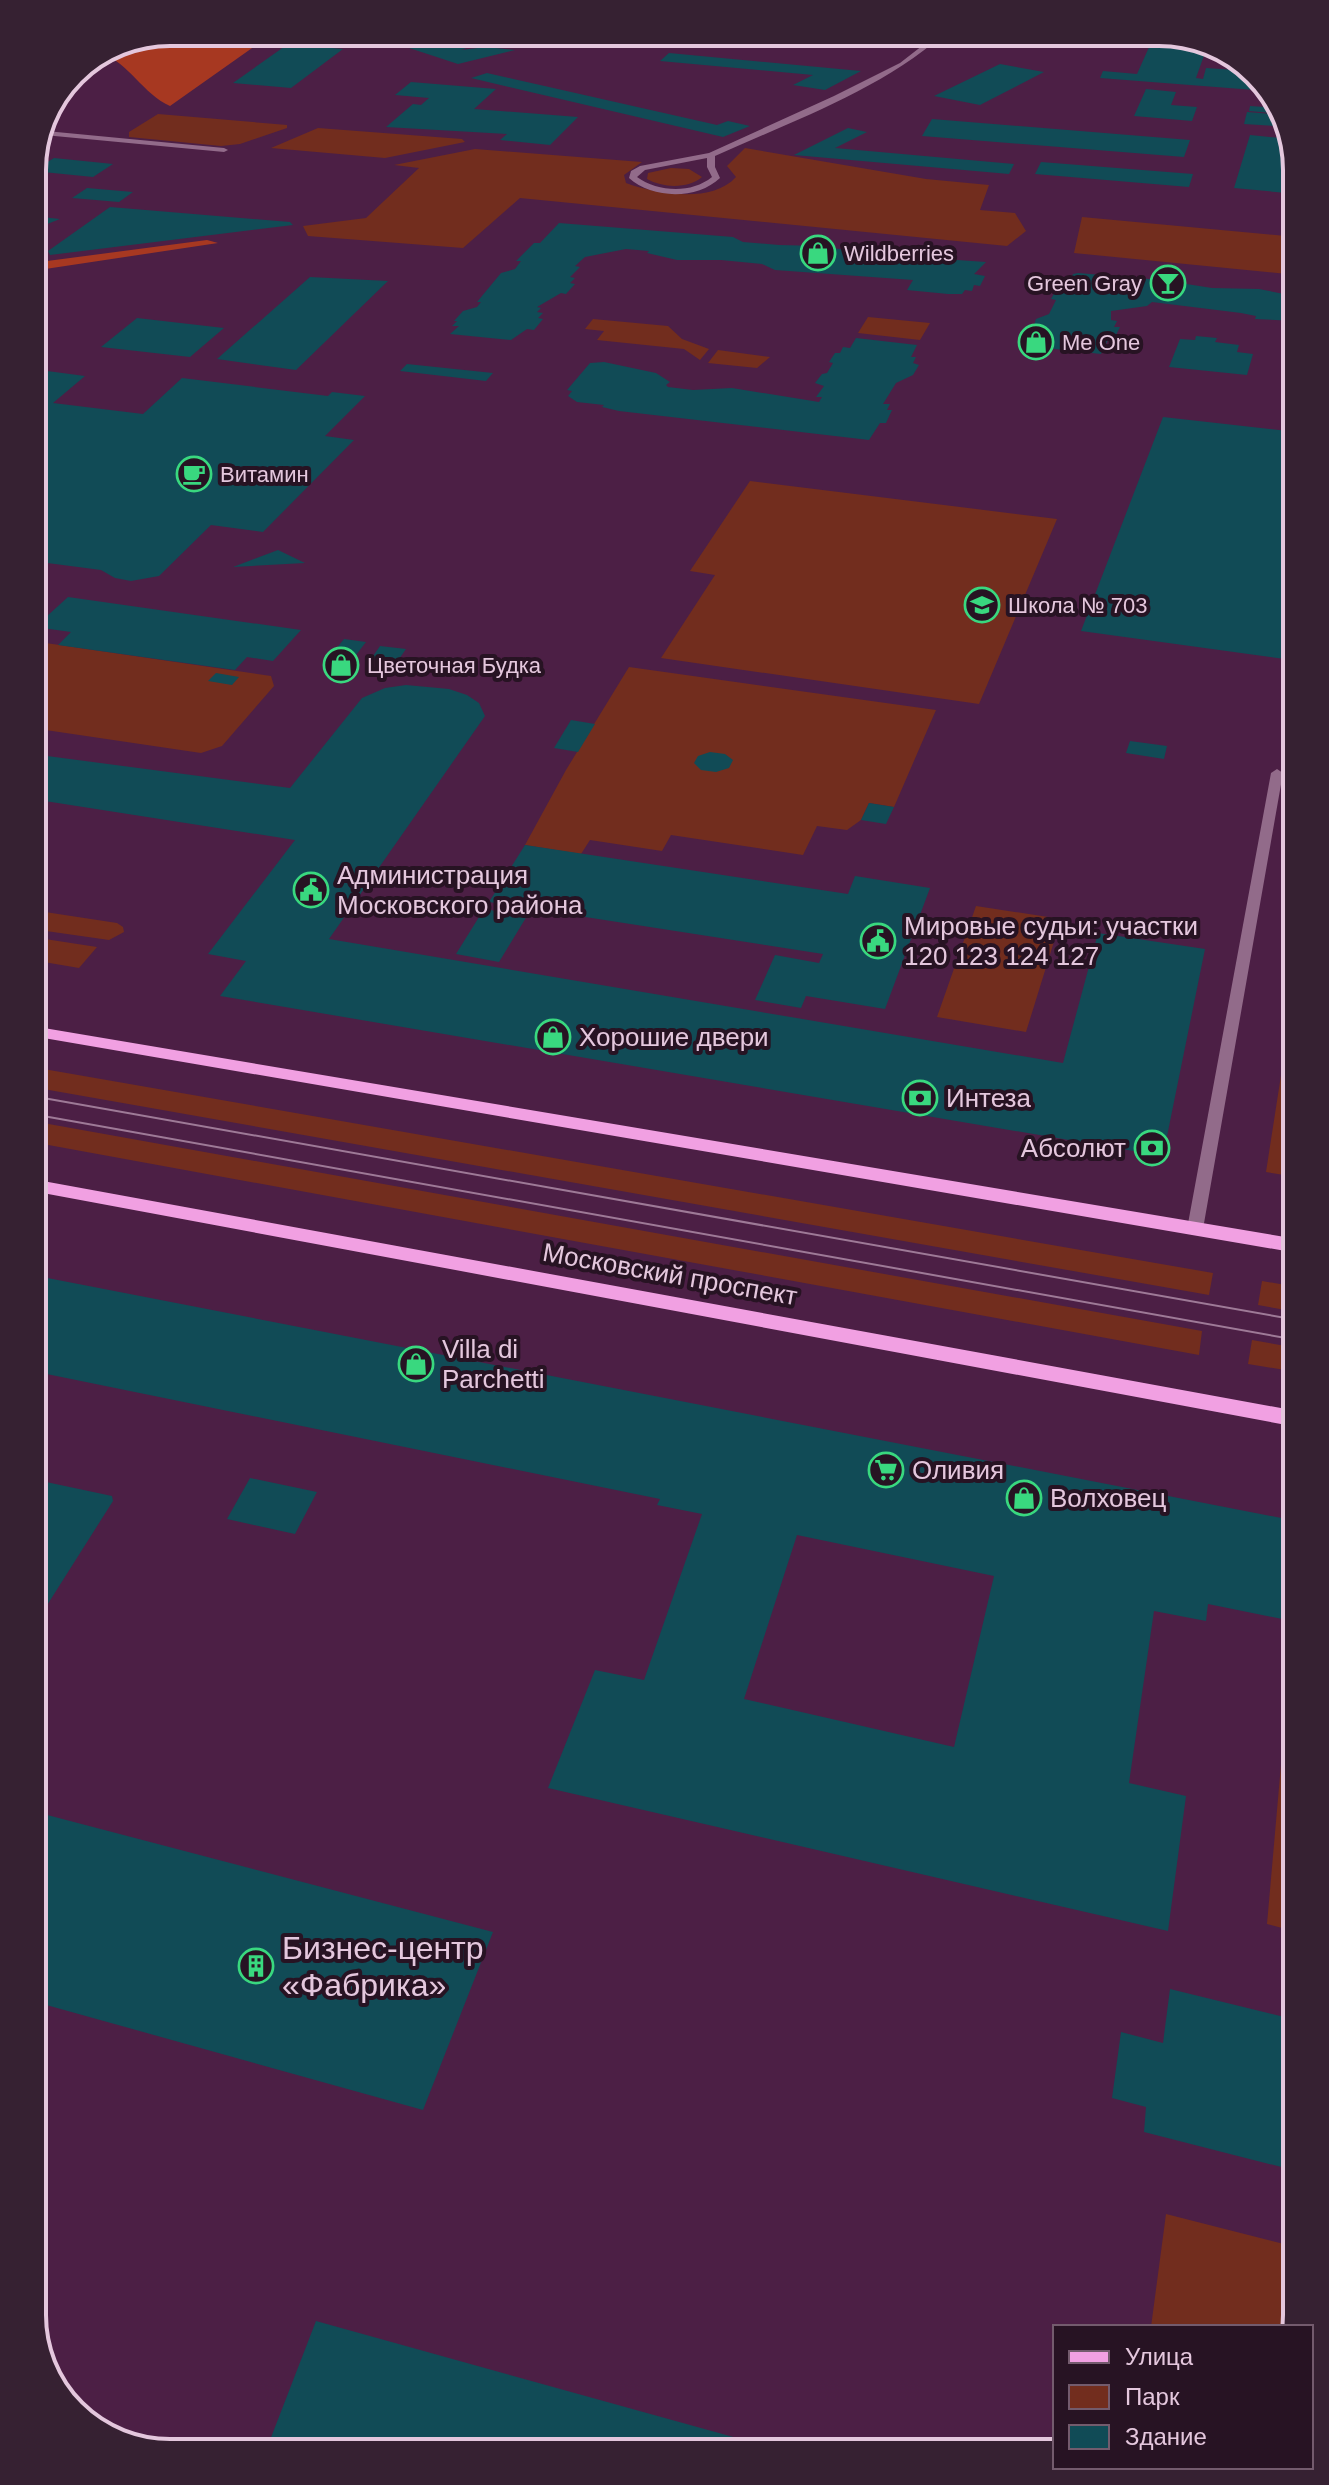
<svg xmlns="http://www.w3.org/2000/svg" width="1329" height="2485" viewBox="0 0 1329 2485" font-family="Helvetica,sans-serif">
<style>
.green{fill:#722d1e}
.forest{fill:#a73821}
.building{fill:#114b56;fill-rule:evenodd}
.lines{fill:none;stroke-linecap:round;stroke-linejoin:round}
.street{fill:#926b8a;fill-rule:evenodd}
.primary{fill:#f1a0e2;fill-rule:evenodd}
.tram{stroke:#9e7a97;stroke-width:2}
.labels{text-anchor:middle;stroke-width:8;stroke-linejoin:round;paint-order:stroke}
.far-poi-label{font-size:22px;fill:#e4c7dd;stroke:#271323;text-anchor:start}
.poi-label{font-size:26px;fill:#e4c7dd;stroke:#271323;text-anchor:start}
.street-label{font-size:26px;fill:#e4c7dd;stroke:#271323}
.near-poi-label{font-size:32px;fill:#e4c7dd;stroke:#271323;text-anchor:start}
.rim{fill:none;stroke:#e4c7dd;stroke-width:4}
</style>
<rect width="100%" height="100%" fill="#4c1f45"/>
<path class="green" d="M158 114 287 125V128L240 144 221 146 129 137V132Z
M318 128 462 139 465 142 385 158 271 148Z
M745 148 926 179 989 185 980 210 1015 213 1026 231 1007 246 520 198 463 248 308 236 303 226 366 218 419 168 394 165 475 149 642 162 624 175 626 183C656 194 712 204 736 177L727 166Z
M671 168 689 169 702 177C688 189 663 188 647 179L648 173Z
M1082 217 1297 237V275L1074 253Z
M868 317 930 323 920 340 858 333Z
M593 319 668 326 682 339 709 349 700 360 684 349 597 340 604 331 585 329Z
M718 350 770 357 757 368 708 363Z
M750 481 1057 519 979 704 661 658 715 575 690 571Z
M32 641 271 676 274 686 222 746 201 753 32 728Z
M629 667 936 710 894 807 869 803 861 820 847 830 817 826 803 855 671 835 662 851 590 840 581 854 525 845 566 770Z
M976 906 1061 919 1026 1032 937 1017Z
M32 910 117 923 123 927 124 932 109 940 32 929Z
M32 937 97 947 79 968 32 960Z
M1297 972V1177L1266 1172Z
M32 1067 1213 1273 1209 1295 32 1087Z
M32 1121 1202 1331 1199 1355 32 1142Z
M1262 1281 1297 1287V1312L1258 1305Z
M1252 1340 1297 1348V1372L1248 1364Z
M1283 1742 1297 1746V1932L1267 1924Z
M1166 2214 1288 2245 1282 2327H1151Z"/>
<path class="forest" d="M262 41 170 106C143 94 129 63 101 53L117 42Z
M207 240 218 243 32 271V263Z"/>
<path class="building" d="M1061 33 1051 48 1022 46 1031 34Z
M1154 36 1183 38 1207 47 1196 78 1203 79 1206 68 1251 71 1267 91 1100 78 1103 71 1137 74Z
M418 39H491L461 50 486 47 515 50 458 64 400 45Z
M288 44 343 49 291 88 233 83Z
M669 53 861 71 825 90 793 85 813 75 660 61Z
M1000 64 1044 72 980 105 934 96Z
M487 73 717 125 728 121 750 126 723 137 471 78Z
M411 82 496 89 474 109 578 117 550 145 500 140 507 134 386 127 413 104 421 105 429 98 395 95Z
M1146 89 1176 92 1171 105 1197 107 1192 121 1134 116Z
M1250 106 1280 108 1284 114 1249 111Z
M1247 112 1285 115 1289 127 1244 124Z
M932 119 1190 140 1184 157 922 136Z
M848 128 867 132 835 148 1014 164 1009 174 794 155Z
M1250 135 1291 139 1297 170V194L1234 188Z
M54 158 113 164 93 177 33 171Z
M1041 162 1193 174 1189 187 1035 174Z
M87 188 133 192 119 202 72 198Z
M110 207 290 222 293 225 50 255 48 251Z
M32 216 60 219 32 230Z
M559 223 733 237 743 242 779 245 820 246 871 254 986 262 974 274 985 276 980 286 974 285 972 291 965 290 962 294H948L907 290 913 280 775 270 762 264 721 260H677L647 253 649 251 626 249 585 257 575 266 580 267 570 277 575 278 570 283 575 284 566 294 561 293 537 307 541 308 537 312 543 313 538 318 543 319 534 330 527 329 511 340 450 334 459 326H452L457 321H454L463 311 477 307 481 302H477L501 273 515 269 521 261H516L534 243H540Z
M1078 273 1161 280 1212 288 1259 289 1294 296 1297 290V321L1255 319 1256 316 1241 313 1152 302 1147 306 1111 311V320L1117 321 1114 327H1120L1114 339 1109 338 1101 354 1028 346 1036 330 1033 328 1036 319 1049 314 1056 300 1051 299 1056 290 1067 286 1073 274Z
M310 277 388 281 296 370 217 359Z
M137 318 224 328 190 357 101 347Z
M1196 336 1217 338 1215 342 1239 345 1237 352 1253 354 1247 375 1169 367 1180 339 1195 340Z
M856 338 917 345 911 357H916L913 363 919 365 913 375 896 383 883 404H890L887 410H892L886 423H880L869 440 619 411 602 407 604 405 577 402 568 396 572 391 567 390 590 363 604 362 656 373 670 382 666 385 668 387 693 390 732 388 819 402 822 397H816L824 386 815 383 822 374 827 373 833 363 829 362 835 353H840L843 347 850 348Z
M407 364 493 373 486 381 400 371Z
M32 369 85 376 53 403 143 414 182 378 328 396 332 392 365 396 325 436 354 440 263 532 211 525 159 576 131 581 115 578 101 570 32 561Z
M1163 417 1297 432V636L1292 660 1081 631Z
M278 550 305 563 233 567Z
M68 597 301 630 273 661 247 657 235 670 58 645 71 632 35 627Z
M344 639 366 642 346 668 323 665Z
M380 646 406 649 397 662 371 659Z
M216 673 239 677 232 685 208 681Z
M406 685 449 689 467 695 479 703 485 716 329 939 1063 1063 1098 933 1205 949 1163 1156 220 996 246 961 208 954 295 840 32 799V754L290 788 362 698 385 688Z
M571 720 595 724 578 752 554 748Z
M1130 741 1167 746 1164 759 1126 753Z
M710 752 725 754 733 760 729 768 716 772 701 770 694 763 698 756Z
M869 803 894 807 886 824 861 820Z
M525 845 848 894 855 876 930 888 885 1009 806 996 801 1008 755 1000 775 955 819 963 823 954 489 902Z
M1295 894H1297V937L1288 936Z
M484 909 527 916 499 962 456 954Z
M32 1275 1297 1521V1622L1208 1604 1206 1621 1154 1611 1129 1783 1186 1796 1168 1931 548 1788 595 1670 644 1680 702 1514 657 1505 660 1499 32 1371ZM797 1535 994 1576 954 1747 744 1699Z
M250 1478 317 1492 295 1534 227 1519Z
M32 1479 112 1496 113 1501 44 1610 32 1607Z
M32 1811 493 1932 423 2110 32 2001Z
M1170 1989 1297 2020V2171L1144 2132 1146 2107 1112 2098 1121 2032 1163 2043Z
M316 2321 787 2452V2453H265Z"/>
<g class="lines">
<path class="street" d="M944 34C879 91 792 121 715 156V167L720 178C697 200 652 199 629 178L631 171 640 166 709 153 834 96 900 63 936 35ZM707 158V167L712 177C691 194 658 192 637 177L645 170Z
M46 131 224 148 228 150 224 152 44 135Z
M1277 769 1283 773 1203 1229 1195 1234 1187 1229 1271 773Z"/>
<path class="primary" d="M32 1026 1297 1239V1253L32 1036Z
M32 1179 1297 1411V1427L32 1191Z"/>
<path class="tram" d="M32 1096 1297 1320
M32 1114 1297 1340"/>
</g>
<defs>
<g id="shop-ring" transform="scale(1.8)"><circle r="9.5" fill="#271323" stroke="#39d87f" stroke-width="1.5"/><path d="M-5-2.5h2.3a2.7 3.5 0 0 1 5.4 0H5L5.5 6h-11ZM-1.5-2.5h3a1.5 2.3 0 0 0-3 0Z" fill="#39d87f"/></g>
<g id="bar-ring" transform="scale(1.8)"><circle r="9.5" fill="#271323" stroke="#39d87f" stroke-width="1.5"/><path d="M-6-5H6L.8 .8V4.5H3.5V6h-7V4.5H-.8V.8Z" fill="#39d87f"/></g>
<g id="cafe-ring" transform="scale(1.8)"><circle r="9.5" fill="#271323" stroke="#39d87f" stroke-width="1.5"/><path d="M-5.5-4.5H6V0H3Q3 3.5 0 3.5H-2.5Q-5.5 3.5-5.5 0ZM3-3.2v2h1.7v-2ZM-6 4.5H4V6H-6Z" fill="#39d87f"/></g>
<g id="school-ring" transform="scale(1.8)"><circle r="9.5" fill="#271323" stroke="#39d87f" stroke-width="1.5"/><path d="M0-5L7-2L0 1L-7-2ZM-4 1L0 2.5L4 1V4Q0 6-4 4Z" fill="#39d87f"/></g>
<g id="civic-ring" transform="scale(1.8)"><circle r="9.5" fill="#271323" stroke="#39d87f" stroke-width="1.5"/><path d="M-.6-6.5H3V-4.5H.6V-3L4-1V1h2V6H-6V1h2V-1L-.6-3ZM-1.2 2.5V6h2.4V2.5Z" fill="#39d87f"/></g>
<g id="bank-ring" transform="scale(1.8)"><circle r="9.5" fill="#271323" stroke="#39d87f" stroke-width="1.5"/><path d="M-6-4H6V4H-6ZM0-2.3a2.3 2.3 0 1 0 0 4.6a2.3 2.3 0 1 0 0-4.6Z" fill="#39d87f"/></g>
<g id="supermarket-ring" transform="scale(1.8)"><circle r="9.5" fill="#271323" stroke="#39d87f" stroke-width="1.5"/><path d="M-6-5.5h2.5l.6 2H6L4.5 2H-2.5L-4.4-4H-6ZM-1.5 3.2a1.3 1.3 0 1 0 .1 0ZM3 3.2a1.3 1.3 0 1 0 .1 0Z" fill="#39d87f"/></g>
<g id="building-ring" transform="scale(1.8)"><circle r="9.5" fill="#271323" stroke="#39d87f" stroke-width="1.5"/><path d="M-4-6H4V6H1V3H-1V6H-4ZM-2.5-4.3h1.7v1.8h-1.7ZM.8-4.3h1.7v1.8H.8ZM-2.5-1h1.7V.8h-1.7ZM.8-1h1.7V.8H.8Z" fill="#39d87f"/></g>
</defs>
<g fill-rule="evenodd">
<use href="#shop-ring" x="818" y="253"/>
<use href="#bar-ring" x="1168" y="283"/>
<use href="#shop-ring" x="1036" y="342"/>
<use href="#cafe-ring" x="194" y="474"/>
<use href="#school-ring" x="982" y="605"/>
<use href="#shop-ring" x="341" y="665"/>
<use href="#civic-ring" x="311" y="890"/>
<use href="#civic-ring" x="878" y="941"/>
<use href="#shop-ring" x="553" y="1037"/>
<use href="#bank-ring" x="920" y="1098"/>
<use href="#bank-ring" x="1152" y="1148"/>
<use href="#shop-ring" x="416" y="1364"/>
<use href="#supermarket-ring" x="886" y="1470"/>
<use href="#shop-ring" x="1024" y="1498"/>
<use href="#building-ring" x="256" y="1966"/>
</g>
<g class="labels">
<g class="far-poi-label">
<text x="844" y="261">Wildberries</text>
<text x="1142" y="291" text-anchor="end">Green Gray</text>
<text x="1062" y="350">Me One</text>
<text x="220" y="482">Витамин</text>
<text x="1008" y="613">Школа № 703</text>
<text x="367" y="673">Цветочная Будка</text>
</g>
<g class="poi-label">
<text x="337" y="884">Администрация<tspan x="337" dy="30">Московского района</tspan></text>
<text x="904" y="935">Мировые судьи: участки<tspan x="904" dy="30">120 123 124 127</tspan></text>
<text x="579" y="1046">Хорошие двери</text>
<text x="946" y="1107">Интеза</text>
<text x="1126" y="1157" text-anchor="end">Абсолют</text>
<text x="442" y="1358">Villa di<tspan x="442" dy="30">Parchetti</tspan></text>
<text x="912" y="1479">Оливия</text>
<text x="1050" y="1507">Волховец</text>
</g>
<g class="street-label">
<text transform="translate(670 1274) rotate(10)" y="9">Московский проспект</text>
</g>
<g class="near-poi-label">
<text x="282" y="1959">Бизнес-центр<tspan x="282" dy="37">«Фабрика»</tspan></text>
</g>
</g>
<path d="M0 0H1329V2485H0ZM170 46H1159A124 124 0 0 1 1283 170V2315A124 124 0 0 1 1159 2439H170A124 124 0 0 1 46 2315V170A124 124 0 0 1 170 46Z" fill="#362132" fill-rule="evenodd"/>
<path class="rim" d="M170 46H1159A124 124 0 0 1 1283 170V2315A124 124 0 0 1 1159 2439H170A124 124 0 0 1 46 2315V170A124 124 0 0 1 170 46Z"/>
<rect x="1053" y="2325" width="260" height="144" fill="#271323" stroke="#735b6d" stroke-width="2"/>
<rect x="1069" y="2351" width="40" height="12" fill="#f1a0e2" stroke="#735b6d" stroke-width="2"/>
<text x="1125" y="2365" font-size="24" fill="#e4c7dd">Улица</text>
<rect x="1069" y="2385" width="40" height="24" fill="#722d1e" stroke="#735b6d" stroke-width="2"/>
<text x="1125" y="2405" font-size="24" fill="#e4c7dd">Парк</text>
<rect x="1069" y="2425" width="40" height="24" fill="#114b56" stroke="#735b6d" stroke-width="2"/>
<text x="1125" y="2445" font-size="24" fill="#e4c7dd">Здание</text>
</svg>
